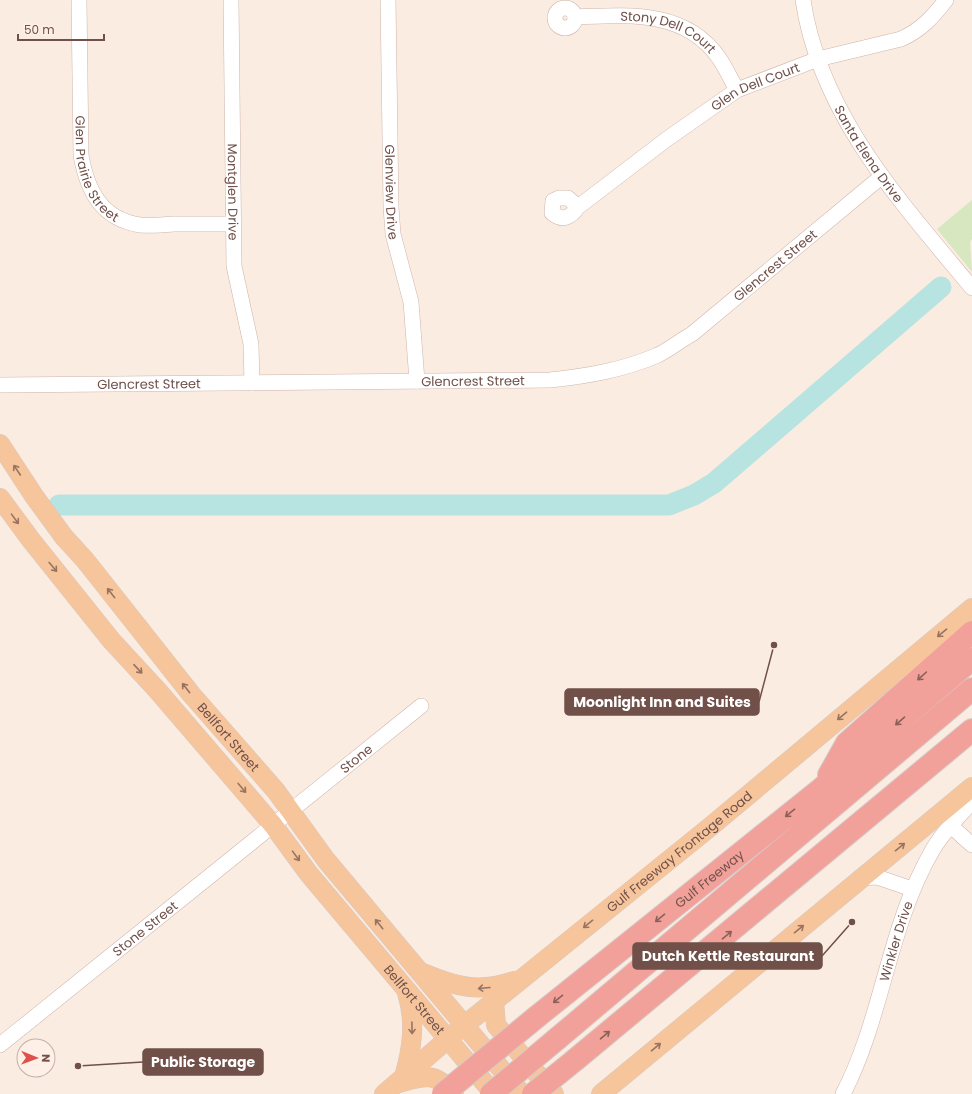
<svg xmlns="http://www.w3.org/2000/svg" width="972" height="1094" viewBox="0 0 972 1094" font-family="Poppins,sans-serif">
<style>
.green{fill:#d7e7c0}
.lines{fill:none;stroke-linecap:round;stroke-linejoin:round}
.river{stroke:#b7e3e1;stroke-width:21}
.minor-casing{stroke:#cdb4ab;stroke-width:16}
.major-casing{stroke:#d4cac8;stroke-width:20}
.highway-casing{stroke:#d4cac8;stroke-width:24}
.minor{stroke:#fff;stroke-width:15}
.major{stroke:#f7c59c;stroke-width:19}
.highway{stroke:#f2a19a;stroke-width:22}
.highway-bridge-casing{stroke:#d4cac8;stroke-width:24;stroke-linecap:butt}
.highway-bridge{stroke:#f2a19a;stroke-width:22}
.oneway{stroke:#987362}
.oneway2{stroke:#8a6059}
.labels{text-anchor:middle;stroke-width:3;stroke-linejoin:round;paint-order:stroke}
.street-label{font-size:13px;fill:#705049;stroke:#fef0e6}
.leader{fill:none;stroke:#705049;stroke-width:1.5}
.callout-dot{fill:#705049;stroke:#fef0e6;stroke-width:1.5}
.callout{fill:#705049;stroke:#705049;stroke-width:1.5}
.callout-label{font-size:14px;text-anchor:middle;font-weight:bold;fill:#fff}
</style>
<rect width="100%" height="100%" fill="#fbece1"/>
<path class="green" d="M972 200V239L970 242 972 272 937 229Z"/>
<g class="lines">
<path class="river" d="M59 505H669L694 495 714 483 941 287"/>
<g class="minor-casing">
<g id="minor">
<path id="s1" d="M79 0 81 155C87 190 101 219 140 225 151 226 163 225 174 224 194 224 213 224 233 224"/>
<path id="s2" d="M231 0 234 266 251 344 252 383"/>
<path id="s3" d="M388 0 391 207 393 234 411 302 417 381"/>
<path id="s4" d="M803 0C820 115 901 202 972 288"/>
<circle cx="565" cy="18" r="10"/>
<path id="s5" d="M575 17C627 15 685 9 719 58 726 68 731 80 737 90"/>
<path id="s6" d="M578 207 568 198H559L553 201 552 213C563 222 571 217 578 207L667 139 737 90 818 59 901 39C921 30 933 17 946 0"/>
<path id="s7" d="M0 385 550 380C588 376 623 370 658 355 670 349 681 340 692 334L881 177"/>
<path d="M951 826 972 845"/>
<path d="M861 878 877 877 912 889"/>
<path id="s8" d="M0 1045 421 706"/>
<path id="s9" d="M843 1094C883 1017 888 927 932 851 942 833 958 817 972 802"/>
</g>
</g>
<g class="major-casing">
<g id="major">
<path id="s10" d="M0 444 34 496 64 537 85 560 191 694 276 791 326 860 522 1094"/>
<path id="s11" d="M0 498 31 540 111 640 158 691 273 825 309 874 494 1094"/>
<path d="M423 973C456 987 479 993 514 981"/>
<path d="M494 1001 496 1025 554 1094"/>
<path d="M404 1077C412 1049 416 1022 407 993"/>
<path d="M399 1083C424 1076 435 1071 454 1094"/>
<path id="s12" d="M384 1094 456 1032 710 827 972 608"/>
<path d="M601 1094 972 787"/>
</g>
</g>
<g class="highway-casing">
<g id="highway">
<path d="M829 775 847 743 972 632"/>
<path id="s13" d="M539 1015 821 789 972 659"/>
<path d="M558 1038 972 689"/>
<path d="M575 1060 972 730"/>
</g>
</g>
<use href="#minor" class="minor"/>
<use href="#major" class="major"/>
<use href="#highway" class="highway"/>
<g class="highway-bridge-casing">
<path id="highway-bridge" d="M443 1094 539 1015
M491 1094 558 1038
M533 1094 575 1060"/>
</g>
<use href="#highway-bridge" class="highway-bridge"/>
</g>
<defs><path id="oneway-shaft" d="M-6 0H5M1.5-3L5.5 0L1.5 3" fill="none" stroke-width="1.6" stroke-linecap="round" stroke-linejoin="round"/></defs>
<g class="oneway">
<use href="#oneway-shaft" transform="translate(17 470) rotate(-124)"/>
<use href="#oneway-shaft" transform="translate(15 519) rotate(54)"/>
<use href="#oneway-shaft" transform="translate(53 567) rotate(50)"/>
<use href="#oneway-shaft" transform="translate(111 593) rotate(-128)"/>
<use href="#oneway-shaft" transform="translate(942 633) rotate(140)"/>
<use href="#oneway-shaft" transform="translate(138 669) rotate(47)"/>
<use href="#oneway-shaft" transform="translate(186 688) rotate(-128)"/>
<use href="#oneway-shaft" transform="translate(842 716) rotate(140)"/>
<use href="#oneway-shaft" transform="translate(242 788) rotate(50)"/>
<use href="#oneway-shaft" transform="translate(900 847) rotate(-39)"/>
<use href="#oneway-shaft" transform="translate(296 856) rotate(54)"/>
<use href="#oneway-shaft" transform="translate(379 924) rotate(-129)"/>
<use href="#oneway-shaft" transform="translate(588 924) rotate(141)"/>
<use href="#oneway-shaft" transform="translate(799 929) rotate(-39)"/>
<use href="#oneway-shaft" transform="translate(484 988) rotate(175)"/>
<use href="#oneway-shaft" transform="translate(412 1028) rotate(89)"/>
<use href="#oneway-shaft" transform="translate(656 1047) rotate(-40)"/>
</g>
<g class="oneway2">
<use href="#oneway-shaft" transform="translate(922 676) rotate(138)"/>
<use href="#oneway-shaft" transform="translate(900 721) rotate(139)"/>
<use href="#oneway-shaft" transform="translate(790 813) rotate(141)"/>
<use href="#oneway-shaft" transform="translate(660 918) rotate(141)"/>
<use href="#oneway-shaft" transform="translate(727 935) rotate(-40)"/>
<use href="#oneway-shaft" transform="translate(558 999) rotate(141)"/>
<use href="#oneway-shaft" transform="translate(605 1035) rotate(-40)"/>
</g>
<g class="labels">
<g class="street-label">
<text dy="5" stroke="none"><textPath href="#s5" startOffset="97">Stony Dell Court</textPath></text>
<text dy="5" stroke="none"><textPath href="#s6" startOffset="288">Glen Dell Court</textPath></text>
<text dy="5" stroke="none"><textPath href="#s4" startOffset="169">Santa Elena Drive</textPath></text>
<text dy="5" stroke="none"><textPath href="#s1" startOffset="173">Glen Prairie Street</textPath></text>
<text dy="5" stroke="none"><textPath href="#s2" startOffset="192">Montglen Drive</textPath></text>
<text dy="5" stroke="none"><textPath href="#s3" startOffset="192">Glenview Drive</textPath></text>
<text dy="5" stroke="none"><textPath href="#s7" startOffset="809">Glencrest Street</textPath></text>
<text dy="5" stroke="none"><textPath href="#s7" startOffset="473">Glencrest Street</textPath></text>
<text dy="5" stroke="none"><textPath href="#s7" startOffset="149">Glencrest Street</textPath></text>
<text dy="5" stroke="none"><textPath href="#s10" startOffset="372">Bellfort Street</textPath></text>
<text dy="5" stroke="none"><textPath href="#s8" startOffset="457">Stone</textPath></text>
<text dy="5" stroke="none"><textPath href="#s12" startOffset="382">Gulf Freeway Frontage Road</textPath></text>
<text dy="5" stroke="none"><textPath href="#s13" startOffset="218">Gulf Freeway</textPath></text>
<text dy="5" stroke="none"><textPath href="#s8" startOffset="186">Stone Street</textPath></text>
<text dy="5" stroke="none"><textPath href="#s9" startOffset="162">Winkler Drive</textPath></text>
<text dy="5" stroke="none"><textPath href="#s11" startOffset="651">Bellfort Street</textPath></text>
</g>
</g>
<path class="leader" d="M774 645L759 702M852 922L822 956M78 1066L143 1062"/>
<g class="callout-dot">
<circle cx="774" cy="645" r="4"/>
<circle cx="852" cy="922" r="4"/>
<circle cx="78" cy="1066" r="4"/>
</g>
<g class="callout">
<rect x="565" y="689" width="194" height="26" rx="4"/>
<rect x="633" y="943" width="189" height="26" rx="4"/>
<rect x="143" y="1049" width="120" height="26" rx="4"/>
</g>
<g class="callout-label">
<text x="662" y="707">Moonlight Inn and Suites</text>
<text x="728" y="961">Dutch Kettle Restaurant</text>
<text x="203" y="1067">Public Storage</text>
</g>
<g transform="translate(36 1058) rotate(91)"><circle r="19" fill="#fef0e6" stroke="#c5b0a7"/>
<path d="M0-3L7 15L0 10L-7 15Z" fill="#df524b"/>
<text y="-6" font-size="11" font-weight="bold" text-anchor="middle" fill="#705049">N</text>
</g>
<path d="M18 34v6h86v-6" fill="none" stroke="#705049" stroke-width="2"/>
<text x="24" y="34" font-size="12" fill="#705049" stroke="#fef0e6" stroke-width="3" paint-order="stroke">50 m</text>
</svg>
